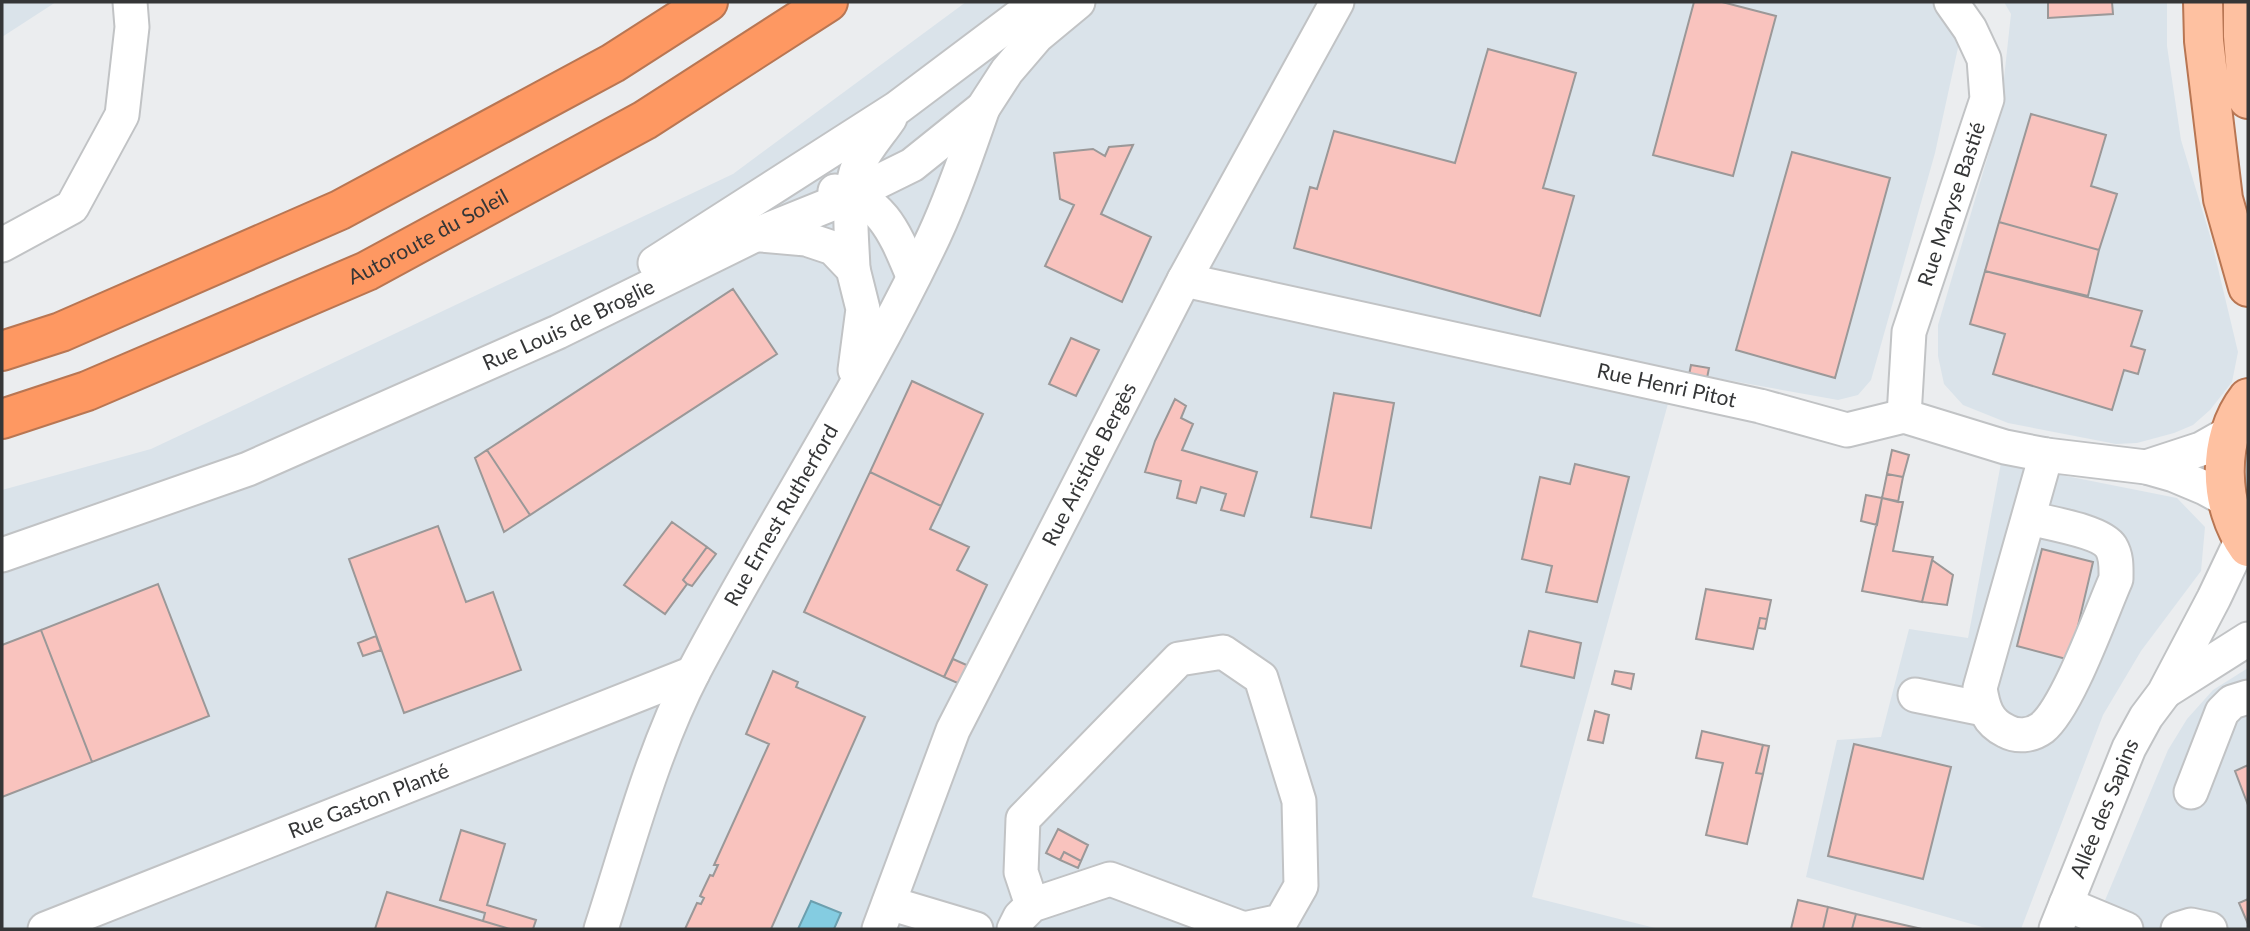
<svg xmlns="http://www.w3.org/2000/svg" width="2250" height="931" viewBox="0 0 2250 931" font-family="Lato,sans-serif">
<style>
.built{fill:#dae3ea}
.water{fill:#84cce1;stroke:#6c9fae;stroke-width:2}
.building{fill:#f9c3be;stroke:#9b9898;stroke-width:2}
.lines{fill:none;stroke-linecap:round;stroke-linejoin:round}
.minor-casing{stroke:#c1c3c5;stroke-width:37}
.major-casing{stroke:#b87653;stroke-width:42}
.highway-casing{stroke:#b87653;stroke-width:42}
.minor{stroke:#fff;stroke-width:33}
.major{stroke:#fec1a1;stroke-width:38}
.highway{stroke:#fe9862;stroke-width:38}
.labels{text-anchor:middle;stroke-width:6;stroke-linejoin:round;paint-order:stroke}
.street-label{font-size:21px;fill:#353637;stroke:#fff}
</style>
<rect width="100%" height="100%" fill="#ebedef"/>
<path class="built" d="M2 2H56L2 37Z
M966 2H1968L1935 153 1871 380 1858 395 1838 400 1677 371 1532 897 1659 929H2V490L151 449 733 174Z
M2004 2H2167V46L2181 140 2211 239 2238 352 2232 382 2210 410 2193 425 2174 433 2137 443 2116 444 2008 423 1963 405 1944 384 1938 356V325L2000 115 2011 14Z
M2001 463 2177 498 2205 527 2201 571 2141 651 2103 715 2021 929H1989L1806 877 1837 740 1881 737 1909 629 1968 638Z
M2248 668V929H2093L2168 750 2187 719 2213 690Z"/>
<path class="water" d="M811 901 841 913 834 929H798Z"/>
<path class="building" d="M1694 2H1722L1776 16 1733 176 1653 155Z
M2048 2H2112L2113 14 2048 18Z
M1488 49 1576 73 1543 188 1574 196 1540 316 1294 248 1310 187 1317 189 1334 131 1455 163Z
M2031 114 2106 135 2091 186 2117 194 2099 250 1999 222Z
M1133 145 1101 214 1151 237 1122 302 1045 266 1074 205 1060 199 1054 153 1093 149 1105 156 1109 147Z
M1792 152 1890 178 1835 378 1736 350Z
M1999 222 2099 250 2088 296 1985 271Z
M1985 271 2142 311 2131 346 2145 350 2138 374 2124 370 2112 410 1993 374 2005 334 1970 324Z
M733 289 777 354 530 515 487 450Z
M1071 338 1099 350 1076 396 1049 384Z
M1691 365 1709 368 1707 378 1689 375Z
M912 381 983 414 941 506 870 472Z
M1334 393 1394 403 1371 528 1311 517Z
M1175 399 1186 406 1181 418 1193 424 1182 450 1257 472 1244 516 1221 510 1226 494 1201 487 1196 503 1177 498 1181 481 1145 472 1155 441Z
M487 450 530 515 504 532 475 458Z
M1892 450 1909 455 1903 477 1887 474Z
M1575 464 1629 477 1597 602 1546 592 1552 566 1522 559 1540 477 1570 484Z
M870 472 941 506 930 529 969 547 957 570 987 585 944 677 804 612Z
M1887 474 1903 477 1898 502 1882 498Z
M1866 495 1882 498 1877 525 1861 521Z
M1882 498 1903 502 1893 551 1933 557 1922 602 1862 591Z
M672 522 707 547 683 580 687 584 665 614 624 585Z
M438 526 466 602 493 592 521 670 404 713 349 559Z
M707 547 716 554 692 586 687 584 683 580Z
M2042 549 2093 562 2070 660 2017 646Z
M1932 560 1953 575 1947 605 1922 602Z
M158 584 209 716 92 762 41 630Z
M1706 589 1771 600 1767 619 1760 618 1753 649 1696 639Z
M1760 618 1767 619 1765 629 1758 628Z
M41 630 92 762 2 797V645Z
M1529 631 1581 643 1574 678 1521 666Z
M376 636 381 650 363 656 358 643Z
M953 659 971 667 962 685 944 677Z
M773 671 798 682 796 687 865 717 771 929H685L697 903 701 904 704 898 700 896 710 875 713 876 718 865H714L769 744 746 734Z
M1615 671 1634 674 1631 689 1612 684Z
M1595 711 1609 715 1603 743 1588 740Z
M1702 731 1763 745 1756 773 1763 774 1747 844 1706 835 1723 763 1696 758Z
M1854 744 1951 767 1923 879 1828 856Z
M1763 745 1769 746 1763 774 1756 773Z
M2248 765V805L2235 771Z
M1058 829 1088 845 1081 861 1064 852 1060 860 1046 853Z
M461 830 505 844 487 905 536 920 533 929H510L483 921 485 913 440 900Z
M1064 852 1081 861 1078 868 1060 860Z
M387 892 483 921 510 929H375Z
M2248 899V924L2239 903Z
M1798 900 1828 907 1823 929H1791Z
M1828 907 1856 914 1852 929H1823Z
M1856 914 1922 929H1852Z"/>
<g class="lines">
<g class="minor-casing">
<g id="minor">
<path d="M835 191C883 198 896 236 913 276"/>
<path d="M761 235 806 239 833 248 853 269 863 309 855 370"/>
<path d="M2 245 72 207 122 115 132 27 130 2"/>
<path d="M655 263 897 108 1038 2"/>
<path d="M853 269C852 238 846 193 859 164 866 148 880 133 890 118"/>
<path id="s1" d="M1184 280 1760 406 1847 430 1904 416 2005 447 2046 455 2146 467 2174 475 2205 488 2227 500"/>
<path id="s2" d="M1904 416 1909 332 1987 99 1984 59 1970 29 1951 2"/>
<path d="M2146 467 2201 449 2231 432"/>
<path d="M2029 518C2047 523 2101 531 2111 547 2117 557 2116 568 2116 579 2101 613 2068 707 2042 728 2031 736 2017 737 2006 731 1987 722 1983 707 1980 688L2046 455"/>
<path id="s3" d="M2 555 248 469 558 332 755 235 839 201 912 165 983 108 1007 71 1037 36 1078 2"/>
<path d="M2166 691 2248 639"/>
<path d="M1915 695 1984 709"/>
<path d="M2191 792 2222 712 2232 702 2248 697"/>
<path d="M889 903 976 929"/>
<path d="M2066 904 2126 929"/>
<path id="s4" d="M45 929 693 673"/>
<path id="s5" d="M601 929C629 843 652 752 694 671 771 525 863 386 934 236 953 195 968 151 983 108"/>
<path id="s6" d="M879 929 953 730 1184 280 1337 2"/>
<path d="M1014 929 1020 917 1032 905 1110 879 1244 929 1281 921 1301 886 1299 801 1261 678 1223 652 1179 659 1023 819 1021 872 1032 905"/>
<path id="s7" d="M2056 929 2129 748 2146 717 2164 693 2214 598 2242 539"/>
<path d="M2178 929 2191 925 2210 929"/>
</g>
</g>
<g class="major-casing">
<path id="major" d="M2203 2 2204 41 2223 199 2248 287
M2243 2V36L2248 99
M2248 398C2216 439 2218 506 2248 547"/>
</g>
<g class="highway-casing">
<g id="highway">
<path d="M2 351 61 332 340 210 613 63 708 2"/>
<path id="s8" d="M2 419 87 391 367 271 645 120 828 2"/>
</g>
</g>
<use href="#minor" class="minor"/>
<use href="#major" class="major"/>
<use href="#highway" class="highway"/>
</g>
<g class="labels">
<g class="street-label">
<text dy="7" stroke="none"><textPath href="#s2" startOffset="219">Rue Maryse Bastié</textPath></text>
<text dy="7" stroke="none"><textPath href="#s8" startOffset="464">Autoroute du Soleil</textPath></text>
<text dy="7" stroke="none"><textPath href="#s3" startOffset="612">Rue Louis de Broglie</textPath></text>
<text dy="7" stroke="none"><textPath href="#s1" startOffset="494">Rue Henri Pitot</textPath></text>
<text dy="7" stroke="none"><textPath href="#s6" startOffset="511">Rue Aristide Bergès</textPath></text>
<text dy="7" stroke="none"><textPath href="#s5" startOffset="453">Rue Ernest Rutherford</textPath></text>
<text dy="7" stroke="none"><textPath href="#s4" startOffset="348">Rue Gaston Planté</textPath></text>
<text dy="7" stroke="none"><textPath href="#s7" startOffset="130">Allée des Sapins</textPath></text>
</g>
</g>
<rect width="2250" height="931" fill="none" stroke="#353637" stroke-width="7"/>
</svg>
